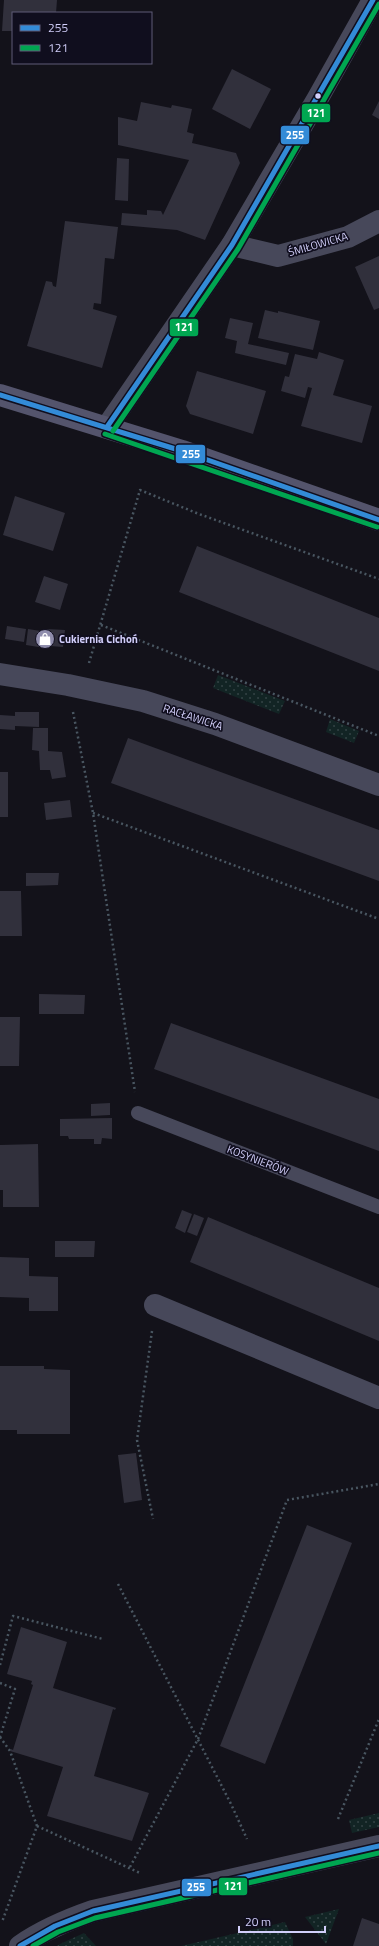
<svg xmlns="http://www.w3.org/2000/svg" width="379" height="1946" viewBox="0 0 379 1946" font-family="'Titillium Web',sans-serif">
<style>
.grass{fill:url(#grass-dots)}
.building{fill:#31303c}
.lines{fill:none;stroke-linecap:round;stroke-linejoin:round}
.path{stroke:#495661;stroke-width:2.5;stroke-dasharray:2 3;stroke-linecap:butt}
.service{stroke:#47485a;stroke-width:14}
.minor{stroke:#47485a;stroke-width:22}
.tertiary{stroke:#47485a;stroke-width:22}
.secondary{stroke:#54546c;stroke-width:22}
.bus-1-casing{stroke:#100e1e;stroke-width:8}
.bus-2-casing{stroke:#100e1e;stroke-width:8}
.bus-1{stroke:#338bd7;stroke-width:5}
.bus-2{stroke:#00a651;stroke-width:5}
.bus-dot{fill:#d2cffa;stroke:#100e1e;stroke-width:1.5}
.labels{text-anchor:middle;stroke-width:3.5;stroke-linejoin:round;paint-order:stroke}
.street-label{font-size:11px;fill:#d2cffa;stroke:#100e1e}
.poi-label{font-size:11px;font-weight:bold;fill:#d2cffa;stroke:#100e1e;text-anchor:start}
.line-badge{stroke:#100e1e;stroke-width:1.5}
.badge-label{font-size:11px;text-anchor:middle;font-weight:bold;fill:#fff}
</style>
<defs>
<pattern id="grass-dots" width="8" height="8" patternUnits="userSpaceOnUse"><rect width="8" height="8" fill="#122424"/><path d="M2 2h.1M6 6h.1" fill="none" stroke="#344345" stroke-width="1.8" stroke-linecap="round"/></pattern>
</defs>
<rect width="100%" height="100%" fill="#13121a"/>
<path class="grass" d="M218 675 285 701 279 714 213 688Z
M330 719 359 731 354 743 326 732Z
M379 1813V1827L352 1833 349 1820Z
M339 1909 326 1944 305 1917Z
M285 1922 293 1939V1946H181Z
M84 1933 96 1946H57L60 1944Z"/>
<path class="building" d="M4 0H57L56 13H13V31H2Z
M232 69 271 89 250 129 212 109Z
M379 101V119L372 115Z
M141 102 171 108 172 105 192 109 187 132 194 134 192 143 236 153 240 163 205 240 177 230 121 225 122 213 147 215V210L161 211 163 215 189 160 118 145V117L137 121Z
M117 158 129 159 128 201 115 200Z
M65 221 118 227 114 259 105 258 101 304 94 303 93 309 117 316 102 368 27 346 46 281 52 282 53 286 56 287Z
M379 256V308L374 310 355 267Z
M265 310 278 313V311L320 321 313 350 258 338Z
M230 318 253 323 248 344 289 353 286 365 235 353 237 341 225 338Z
M319 352 344 360 333 395 372 406 362 443 301 426 312 388 308 387 305 398 281 391 285 376 289 377 295 354 317 359Z
M197 371 266 391 253 434 190 414 186 406Z
M15 496 65 513 53 551 3 535Z
M197 546 379 618V671L179 592Z
M44 576 68 584 60 610 35 602Z
M7 626 26 629 24 642 5 639Z
M28 629 47 632V629L65 630 63 647 50 646 45 648 26 645Z
M15 712H39V727L15 726V730L0 729V715L15 716Z
M33 728H48V751L62 752 66 777 52 779 50 770H40L39 751 32 750Z
M128 738 379 830V881L111 783Z
M0 772H8V817H0Z
M70 800 72 817 46 820 44 803Z
M26 873H59L58 885 26 886Z
M0 891H21L22 936H0Z
M39 994 85 995 84 1014H39Z
M0 1017H20L19 1066H0Z
M171 1023 379 1099V1151L154 1069Z
M110 1103V1115L91 1116V1104Z
M112 1118V1139L102 1138 101 1144H94V1139H69L68 1136H60V1119Z
M38 1144 39 1207H3V1190H0V1145Z
M182 1210 192 1214 185 1233 175 1228Z
M194 1214 204 1218 197 1236 187 1232Z
M208 1217 379 1288V1341L190 1262Z
M55 1241H95L94 1257H55Z
M0 1257 29 1258V1276L58 1277V1311H29V1298L0 1297Z
M0 1366H44V1369L70 1370V1434H17V1430H0Z
M136 1453 142 1500 124 1503 118 1455Z
M307 1525 352 1543 265 1764 220 1746Z
M21 1627 67 1642 53 1688 116 1708 115 1710 113 1709 94 1776 149 1793 132 1841 47 1816 63 1767 10 1751 11 1749 13 1750 33 1685 31 1684 32 1681 7 1674Z
M362 1918 379 1924V1946H353Z"/>
<g class="lines">
<path class="path" d="M101 625 379 736
M89 663 140 490 199 514 379 579
M73 712 93 813 135 1092
M93 813 379 919
M152 1331 137 1440 153 1519
M118 1584 231 1804 247 1839
M0 1665 13 1616 103 1639
M0 1683 15 1689 0 1737
M0 1737 10 1751 37 1826 2 1922
M338 1819 379 1719
M37 1826 140 1873
M130 1867 198 1739 287 1500 379 1484"/>
<path class="service" d="M138 1113 379 1207"/>
<path class="minor" d="M232 245 278 256 348 237 379 221
M0 674 68 685 143 701 215 724 379 785
M155 1305 379 1398
M20 1946C43 1930 67 1920 93 1911L379 1846"/>
<path class="tertiary" d="M107 427 232 245 318 98 373 0"/>
<path class="secondary" d="M0 395 182 451 379 520"/>
<g class="bus-1-casing">
<path id="bus-1" d="M0 395 182 451 379 520
M107 427 232 245 373 0
M20 1946 55 1926 93 1911 379 1846"/>
</g>
<g class="bus-2-casing">
<path id="bus-2" d="M113 431 238 249 379 4
M105 434 377 527
M33 1946 58 1932 95 1918 379 1853"/>
</g>
<use href="#bus-1" class="bus-1"/>
<use href="#bus-2" class="bus-2"/>
</g>
<defs>
<g id="shop-disc" transform="scale(1)"><circle r="9.5" fill="#8f8dac" stroke="#100e1e"/><path d="M-5-2.5h2.3a2.7 3.5 0 0 1 5.4 0H5L5.5 6h-11ZM-1.5-2.5h3a1.5 2.3 0 0 0-3 0Z" fill="#fff"/></g>
</defs>
<g fill-rule="evenodd">
<use href="#shop-disc" x="45" y="639"/>
</g>
<circle class="bus-dot" cx="318" cy="96" r="3.5"/>
<g class="labels">
<g class="street-label">
<text transform="translate(318 244) rotate(-16)" y="4">ŚMIŁOWICKA</text>
<text transform="translate(193 717) rotate(18)" y="4">RACŁAWICKA</text>
<text transform="translate(258 1160) rotate(21)" y="4">KOSYNIERÓW</text>
</g>
<g class="poi-label">
<text x="59" y="643">Cukiernia Cichoń</text>
</g>
</g>
<g class="line-badge">
<rect x="301" y="103" width="30" height="20" rx="4" fill="#00a651"/>
<rect x="280" y="125" width="30" height="20" rx="4" fill="#338bd7"/>
<rect x="169" y="318" width="30" height="19" rx="4" fill="#00a651"/>
<rect x="175" y="444" width="31" height="20" rx="4" fill="#338bd7"/>
<rect x="218" y="1877" width="30" height="19" rx="4" fill="#00a651"/>
<rect x="181" y="1878" width="31" height="19" rx="4" fill="#338bd7"/>
</g>
<g class="badge-label">
<text x="316" y="117">121</text>
<text x="295" y="139">255</text>
<text x="184" y="331">121</text>
<text x="191" y="458">255</text>
<text x="233" y="1890">121</text>
<text x="196" y="1891">255</text>
</g>
<rect x="12" y="12" width="140" height="52" fill="#100e1e" stroke="#5e5b76"/>
<rect x="20" y="25" width="20" height="6" fill="#338bd7" stroke="#5e5b76"/>
<text x="48" y="32" font-size="12" fill="#d2cffa">255</text>
<rect x="20" y="45" width="20" height="6" fill="#00a651" stroke="#5e5b76"/>
<text x="48" y="52" font-size="12" fill="#d2cffa">121</text>
<path d="M239 1926v6h86v-6" fill="none" stroke="#d2cffa" stroke-width="2"/>
<text x="245" y="1926" font-size="12" fill="#d2cffa" stroke="#100e1e" stroke-width="3" paint-order="stroke">20 m</text>
</svg>
